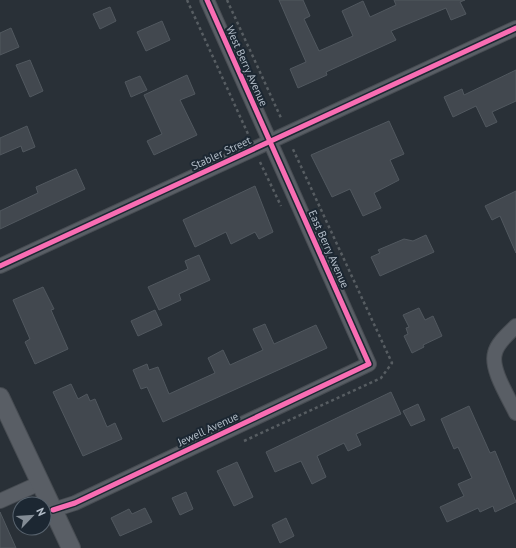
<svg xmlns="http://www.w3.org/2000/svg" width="516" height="548" viewBox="0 0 516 548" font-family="'PT Sans',sans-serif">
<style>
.building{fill:#42484f;stroke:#51585f}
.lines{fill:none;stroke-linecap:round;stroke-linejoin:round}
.minor-casing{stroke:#474c52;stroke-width:16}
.tertiary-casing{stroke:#474c52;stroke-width:20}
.path{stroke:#575d62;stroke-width:2.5;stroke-dasharray:3 3;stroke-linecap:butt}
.minor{stroke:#595e65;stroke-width:14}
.tertiary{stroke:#595e65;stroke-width:18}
.cycleway-casing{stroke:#1c2732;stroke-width:8}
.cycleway{stroke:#f96db3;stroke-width:5}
.labels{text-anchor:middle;stroke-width:4;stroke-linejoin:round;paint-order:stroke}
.street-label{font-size:11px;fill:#b3bdc8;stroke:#1c2732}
</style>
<rect width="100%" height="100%" fill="#293037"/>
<path class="building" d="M279 0H303L310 16 304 19 319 51 353 36 342 11 363 1 370 17 396 5 394 0H465L460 2 466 14 451 20 446 8 391 31 396 40 326 72 327 75 298 88 290 69 306 62Z
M110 7 116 21 100 29 93 14Z
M162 21 170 40 146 51 137 32Z
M11 28 19 47 0 55V33Z
M30 60 43 91 30 97 16 65Z
M516 70V101L492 112 497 122 486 127 476 106 453 117 444 97 462 89 464 95Z
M187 75 195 94 180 100 197 135 154 155 147 141 162 134 144 95Z
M140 76 147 90 131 97 125 82Z
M389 121 404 154 390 160 399 180 374 193 381 208 363 216 350 189 332 197 311 155Z
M27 126 35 147 23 152 21 146 0 155V138Z
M76 169 85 189 0 229V211L38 193 36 187Z
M255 186 273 232 259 239 255 232 231 244 226 232 195 247 183 220Z
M516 191V253L500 216 492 220 485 206Z
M426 235 434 252 380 276 371 257 380 253 378 250 404 239 413 241Z
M199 255 210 280 179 294 181 300 159 310 148 287 188 269 185 261Z
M43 287 54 309 51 310 68 349 35 364 25 342 30 339 13 300Z
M419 308 425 320 433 316 442 336 423 345 424 347 412 353 404 336 408 334 406 328 409 327 403 315Z
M155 310 162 325 138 336 131 321Z
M265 324 274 344 316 325 327 348 163 422 147 387 141 389 133 370 147 364 149 370 158 367 169 394 215 373 208 358 223 350 230 365 263 350 253 329Z
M71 384 78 399 87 394 90 401 95 399 107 427 115 423 122 439 83 456 53 392Z
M391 392 401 414 356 434 361 445 348 451 344 443 317 456 326 477 312 484 301 461 275 472 266 452Z
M418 404 425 420 411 426 403 411Z
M469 406 490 453 495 451 516 502 495 512 493 506 480 512 478 508 447 522 440 507 464 496 458 484 472 478 458 447 454 449 441 419Z
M237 462 253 497 234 506 217 471Z
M186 492 193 509 180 515 172 498Z
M145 508 152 522 120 536 111 518 129 509 132 514Z
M0 512 16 548H0Z
M286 518 294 536 280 543 272 525Z"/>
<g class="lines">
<g class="minor-casing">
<path id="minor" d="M0 266 516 28
M516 326C509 333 497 343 495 353 490 369 509 398 516 413
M0 501 40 483
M53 510 75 503 369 364 207 0"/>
</g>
<g class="tertiary-casing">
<path id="tertiary" d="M0 397 71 548"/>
</g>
<path class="path" d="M187 0 248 134
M227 0 281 118
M260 162 281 206
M244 441 381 378 392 363 292 147"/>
<use href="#minor" class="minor"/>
<use href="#tertiary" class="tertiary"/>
<g class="cycleway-casing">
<path id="cycleway" d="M0 266 516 28
M53 510 75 503 369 364 207 0"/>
</g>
<use href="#cycleway" class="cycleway"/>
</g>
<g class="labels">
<g class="street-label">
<text transform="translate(247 66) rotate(66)" y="4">West Berry Avenue</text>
<text transform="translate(221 153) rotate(-25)" y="4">Stabler Street</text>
<text transform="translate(329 249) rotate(66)" y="4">East Berry Avenue</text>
<text transform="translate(208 429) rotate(-25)" y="4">Jewell Avenue</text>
</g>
</g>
<g transform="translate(32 516) rotate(65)"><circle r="19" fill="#1c2732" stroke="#58636e"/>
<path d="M0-3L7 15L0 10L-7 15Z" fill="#838c95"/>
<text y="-6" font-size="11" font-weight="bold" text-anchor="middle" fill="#b3bdc8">N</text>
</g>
</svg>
